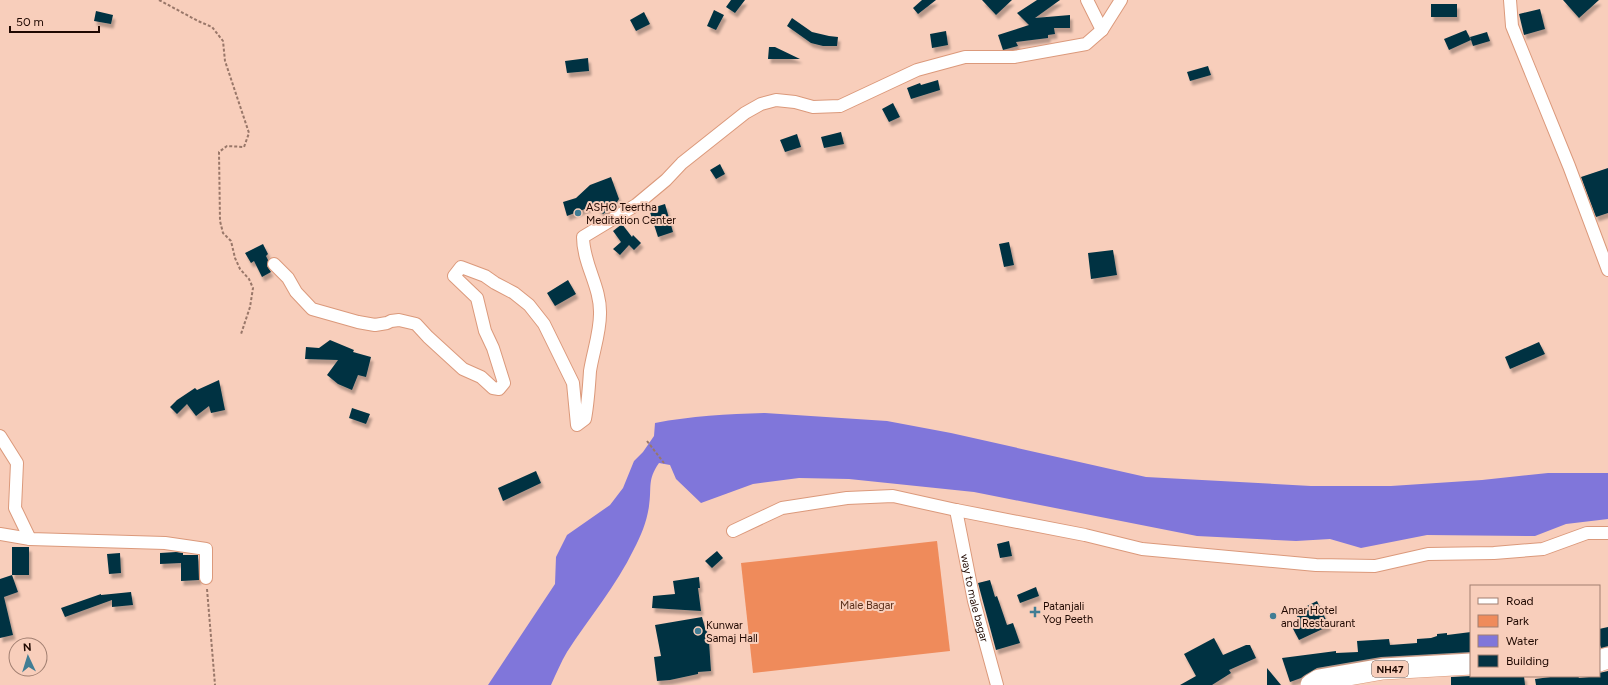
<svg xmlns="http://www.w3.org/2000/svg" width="1608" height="685" viewBox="0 0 1608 685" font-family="Figtree,sans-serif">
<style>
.green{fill:#ef8b5b}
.water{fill:#8076da}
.building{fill:#053343;filter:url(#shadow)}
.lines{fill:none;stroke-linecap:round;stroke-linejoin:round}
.minor-casing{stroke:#db997b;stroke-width:14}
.trunk-casing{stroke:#db997b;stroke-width:22}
.path{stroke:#997769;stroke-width:2;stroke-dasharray:3 2;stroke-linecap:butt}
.minor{stroke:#fff;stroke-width:12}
.trunk{stroke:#fff;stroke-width:21}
.poi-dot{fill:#417d94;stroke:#f8cebb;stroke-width:1.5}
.labels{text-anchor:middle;stroke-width:4;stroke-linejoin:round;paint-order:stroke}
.shield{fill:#f8cebb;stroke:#604339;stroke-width:1}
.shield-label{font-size:10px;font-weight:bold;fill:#1f0801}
.poi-label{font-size:11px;fill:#1f0801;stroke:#f8cebb;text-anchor:start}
.street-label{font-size:11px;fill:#1f0801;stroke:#f8cebb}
.park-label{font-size:11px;fill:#5a2f1a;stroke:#f8cebb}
</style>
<defs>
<filter id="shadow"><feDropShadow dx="2.5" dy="4.5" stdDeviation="1" flood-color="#0004"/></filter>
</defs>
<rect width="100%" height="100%" fill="#f8cebb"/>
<path class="green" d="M937 541 950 651 753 673 741 563Z"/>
<path class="water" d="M765 413 887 421 951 433 1146 477 1311 486H1391L1482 480 1548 473H1608V519L1566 524 1535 536 1427 535 1361 548 1330 539 1296 541 1197 536 974 492 849 479 799 478 753 484 701 503 676 479 670 465 659 463C647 480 652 487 649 506 647 521 641 536 634 549 616 586 589 618 567 652 561 662 556 674 551 685H488L555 584 556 557 567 535 610 505 623 488 634 461 643 452 654 436 655 423C691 416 728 414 765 413Z"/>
<path class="building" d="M731 0H745L735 13 726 7Z
M922 0H936L918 14 913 8Z
M982 0H1012L996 15Z
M1037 0H1060L1035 18 1070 15V28H1054L1055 34 1048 35V38L1016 42 1018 46 1003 50 998 35 1029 25 1017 13Z
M1563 0H1599L1579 18Z
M1431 4H1457V17H1431Z
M1540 9 1545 29 1524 35 1519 14Z
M714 10 724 15 716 30 707 26Z
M96 11 113 15 111 24 94 21Z
M644 12 650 24 636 31 630 20Z
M792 18 812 32 829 36 838 37 837 46H823L811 43 787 26Z
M1466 30 1471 40 1449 50 1444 39Z
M946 31 948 45 932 48 930 34Z
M1487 32 1490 41 1473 46 1470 37Z
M769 47H775L800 59H768Z
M588 58 589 71 567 73 565 61Z
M1208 66 1211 75 1190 81 1187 72Z
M938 80 940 90 911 99 907 88 920 83 921 85Z
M893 103 900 117 889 122 882 109Z
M841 132 844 144 824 148 821 137Z
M797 134 801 147 785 152 780 140Z
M720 164 725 174 716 179 710 170Z
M1608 168V213L1596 217 1581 177Z
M611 177 619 199 615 205 603 214 594 204 590 207 567 216 563 202 576 198 590 185Z
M665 204 673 232 658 237 649 209Z
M622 224 632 237 633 235 641 243 634 250 629 245 620 255 613 249 621 242 613 231Z
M1009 242 1014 265 1004 267 999 244Z
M263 244 268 254 266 256 268 260 267 266 271 272 262 277 254 261 251 263 245 253Z
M1113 250 1117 275 1091 279 1088 253Z
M568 280 576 294 555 306 547 293Z
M330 340 354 350 353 352 371 357 366 377 358 375 352 390 338 384 327 375 338 360 305 359 306 347 319 348Z
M1539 342 1545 354 1510 369 1505 357Z
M219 380 225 410 211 413 209 406 196 416 187 404 177 414 170 407 177 400 195 388 197 390Z
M352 408 370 414 366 424 349 418Z
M536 471 541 483 503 501 498 488Z
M1009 541 1012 556 1000 558 997 544Z
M12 547H29V575H12Z
M717 551 723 558 712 568 705 561Z
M176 552 183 553V555H198L199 580 181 581V563L160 564V553Z
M120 553 121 573 109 574 107 554Z
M12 575 18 592 4 597 13 635 0 638V579Z
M699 577 700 588H698L701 611 652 608 653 596 675 594 673 581Z
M990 580 995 597 997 596 1007 625 1013 623 1020 643 996 650 978 583Z
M1036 587 1039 596 1020 603 1017 595Z
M131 592 133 605 112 607V600L65 617 61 608 101 594V595Z
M1317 601 1329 626 1299 640 1292 627 1300 622 1295 612Z
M702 617 705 628H706L709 642 711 671 698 672V674L670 680 657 681 654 657 661 656 655 625Z
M1608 627V646L1601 648 1599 642V629Z
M1471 632V652L1381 657 1317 668 1305 675 1301 678 1290 682 1282 658 1336 651V653L1358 652 1357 641 1389 639 1390 645 1417 643V639L1431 638 1437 636V634L1447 633V635Z
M1214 638 1223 655 1246 645H1250L1256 658 1229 670 1231 673 1212 685H1180L1196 676 1184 654Z
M1267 668 1281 685H1267Z
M1608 671V685H1536L1535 679 1558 676H1578L1579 678 1599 676V673Z
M1471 676H1524L1525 685H1451V677Z"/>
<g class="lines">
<g class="minor-casing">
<g id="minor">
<path d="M1087 0 1102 30"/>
<path d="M1510 0 1512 26 1569 166 1608 270"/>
<path d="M274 264 288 278 296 292 312 309 358 322 375 325 387 323 391 321 399 320 416 324 428 337 463 369 481 377 493 388 499 389 504 383 493 348 485 331 477 298 454 276 461 267 485 276 495 283 514 293 529 305 544 324 573 383 577 425 585 419C588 403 589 387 590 371 593 352 600 333 600 314 601 287 583 264 583 237L636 205 666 180 682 163 745 113 761 104 776 100 795 102 813 107 840 106 917 70 965 57H1014L1086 44 1102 30 1121 0"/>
<path d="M0 436 17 463 15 508 30 539"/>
<path id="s1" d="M956 510 974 601 997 685"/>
<path d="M733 531 782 508 847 498 893 496 956 510 1085 535 1142 549 1316 565 1375 566 1428 554 1494 553 1543 549 1587 533H1608"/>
<path d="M0 534 30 539 165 543 206 549V578"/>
</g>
</g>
<g class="trunk-casing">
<path id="trunk" d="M1599 661 1608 658
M1311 685 1319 680 1383 669 1471 664"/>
</g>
<path class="path" d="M159 0 198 21 212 27 223 41 225 61 249 133 244 147 227 146 219 152 220 221 223 233 231 241 235 258 240 269 249 279 253 288 250 307 241 334
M647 441 664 463
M207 589 215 685"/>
<use href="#minor" class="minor"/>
<use href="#trunk" class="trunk"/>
</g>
<g class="poi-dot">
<circle cx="578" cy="213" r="4"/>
<path d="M1033 606h4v4h4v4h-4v4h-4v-4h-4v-4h4z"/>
<circle cx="1273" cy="616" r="4"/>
<circle cx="698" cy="631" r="4"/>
</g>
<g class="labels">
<rect class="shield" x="1372" y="661" width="36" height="16" rx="3"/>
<g class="shield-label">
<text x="1390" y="673">NH47</text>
</g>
<g class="poi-label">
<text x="586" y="211">ASHO Teertha<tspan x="586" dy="13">Meditation Center</tspan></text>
<text x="1043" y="610">Patanjali<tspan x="1043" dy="13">Yog Peeth</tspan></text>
<text x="1281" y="614">Amar Hotel<tspan x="1281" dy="13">and Restaurant</tspan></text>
<text x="706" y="629">Kunwar<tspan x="706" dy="13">Samaj Hall</tspan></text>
</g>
<g class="street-label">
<text dy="4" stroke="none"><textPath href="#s1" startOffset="90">way to male bagar</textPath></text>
</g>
<g class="park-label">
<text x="867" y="609">Male Bagar</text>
</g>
</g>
<rect x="1470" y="585" width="130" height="92" fill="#f8cebb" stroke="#a17f71"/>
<rect x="1478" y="598" width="20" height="6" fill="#ffffff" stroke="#a17f71"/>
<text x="1506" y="605" font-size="12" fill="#1f0801">Road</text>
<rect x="1478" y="615" width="20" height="12" fill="#ef8b5b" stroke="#a17f71"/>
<text x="1506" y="625" font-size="12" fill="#1f0801">Park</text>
<rect x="1478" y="635" width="20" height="12" fill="#8076da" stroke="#a17f71"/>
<text x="1506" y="645" font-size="12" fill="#1f0801">Water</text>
<rect x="1478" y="655" width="20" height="12" fill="#053343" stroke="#a17f71"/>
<text x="1506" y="665" font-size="12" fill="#1f0801">Building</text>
<g transform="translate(28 657) rotate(356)"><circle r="19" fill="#f8cebb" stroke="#a17f71"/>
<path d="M0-3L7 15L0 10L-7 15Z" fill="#417d94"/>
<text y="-6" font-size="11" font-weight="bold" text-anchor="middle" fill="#1f0801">N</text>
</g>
<path d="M10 26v6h89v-6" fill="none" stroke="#1f0801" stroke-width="2"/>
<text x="16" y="26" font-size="12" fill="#1f0801" stroke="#f8cebb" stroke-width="3" paint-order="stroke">50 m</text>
</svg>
